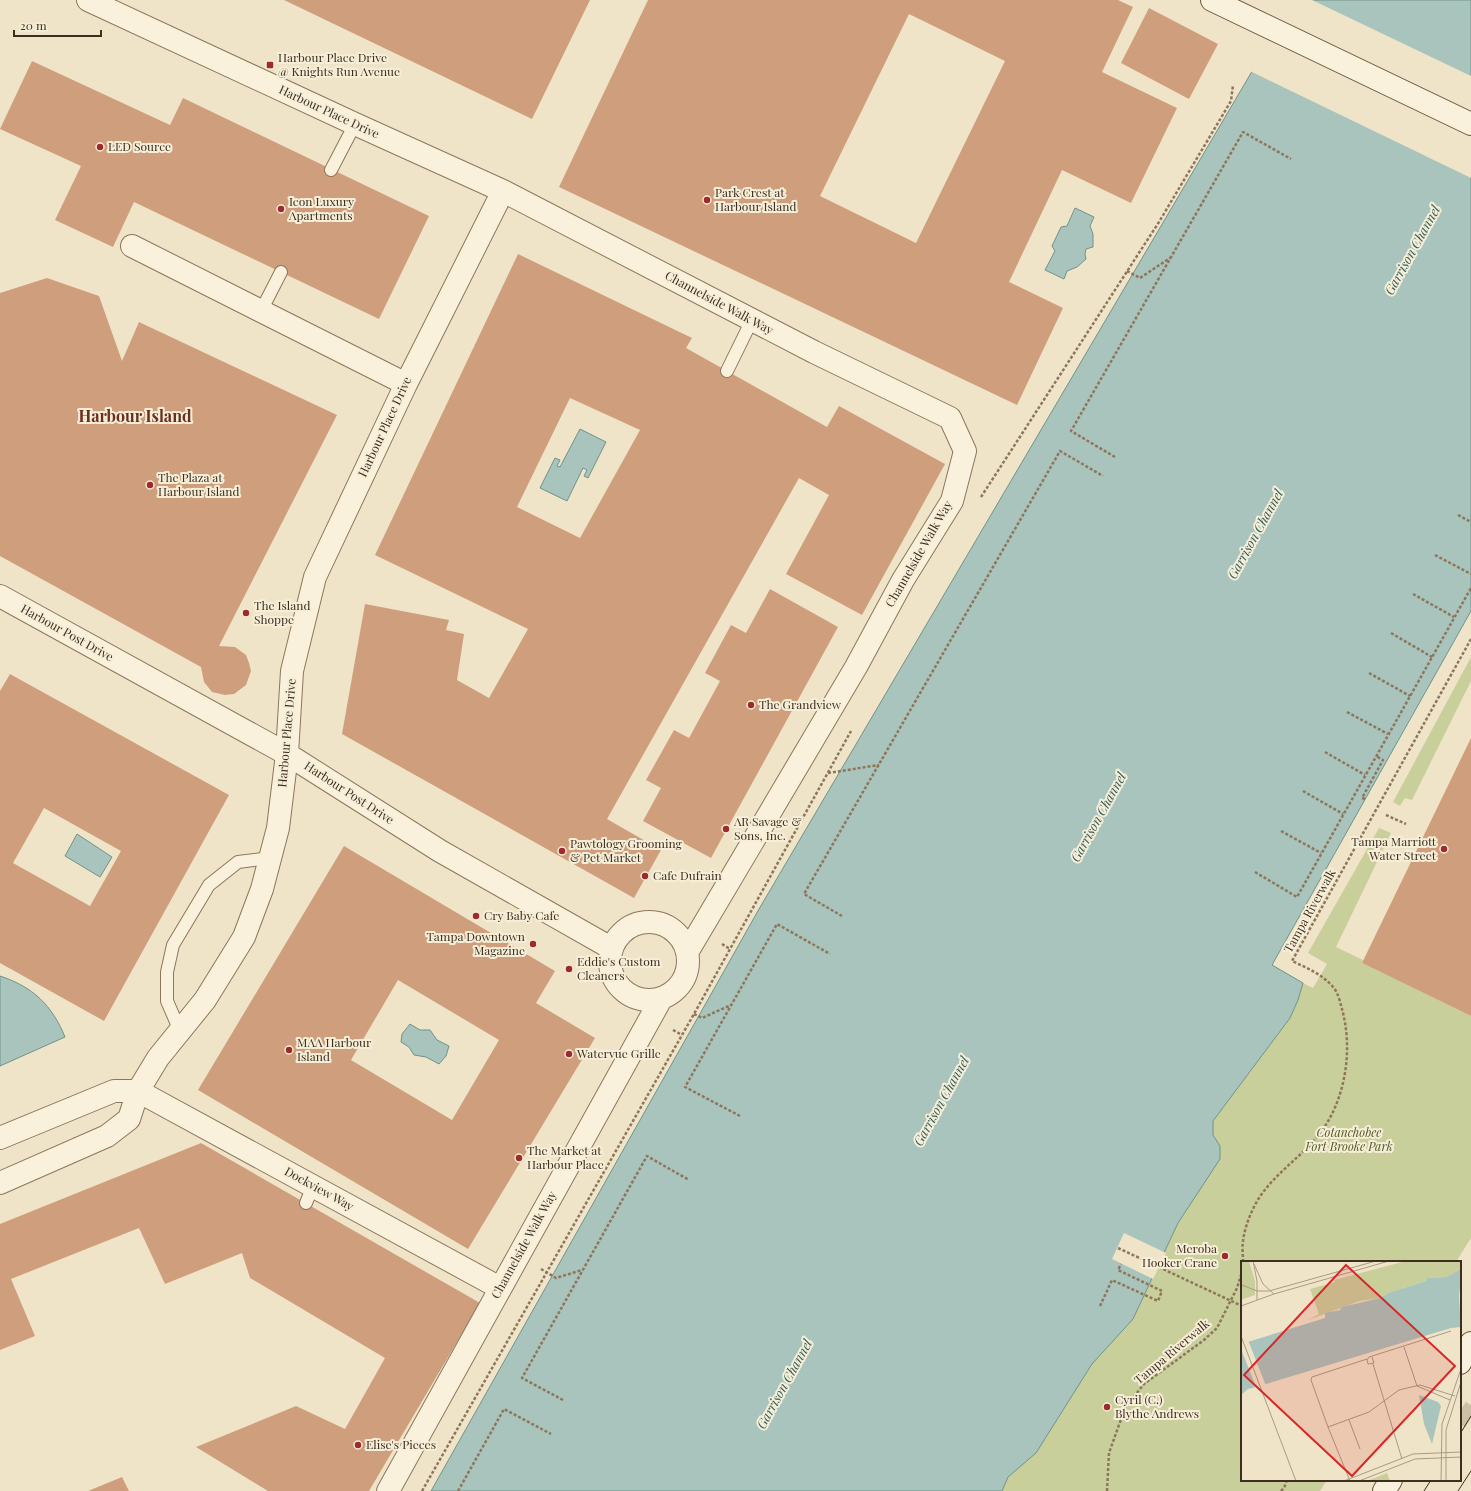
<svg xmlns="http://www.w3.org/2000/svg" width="1471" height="1491" viewBox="0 0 1471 1491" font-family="'Playfair Display',serif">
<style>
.green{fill:#c9cf9b}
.water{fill:#a9c4bc;stroke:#6f938a}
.pier{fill:#f0e4c8}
.building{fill:#cf9f7d;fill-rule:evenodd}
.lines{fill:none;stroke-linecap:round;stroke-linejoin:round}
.secondary-tunnel{stroke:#ccc0a6;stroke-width:22;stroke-dasharray:22 11;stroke-linecap:butt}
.lane-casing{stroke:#8d765c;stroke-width:14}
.street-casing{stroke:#8d765c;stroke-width:24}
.secondary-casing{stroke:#6f573f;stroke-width:24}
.path{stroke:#8d765c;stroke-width:2.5;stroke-dasharray:3 2;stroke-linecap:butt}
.lane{stroke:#faf1dc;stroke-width:12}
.street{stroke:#faf1dc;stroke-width:22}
.secondary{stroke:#faf1dc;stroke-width:22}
.tram{stroke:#3d2e20;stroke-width:1}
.poi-dot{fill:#9e2a2b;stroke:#f7eed8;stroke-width:1.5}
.labels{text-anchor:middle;stroke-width:4;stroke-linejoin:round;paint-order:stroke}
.poi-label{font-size:12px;fill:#3d2e20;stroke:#f7eed8;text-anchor:start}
.street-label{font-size:12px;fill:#3d2e20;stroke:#f7eed8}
.park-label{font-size:12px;font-style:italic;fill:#4d5a26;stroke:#f7eed8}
.water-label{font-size:13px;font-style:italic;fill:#2f5d5a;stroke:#f7eed8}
.district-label{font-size:16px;font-weight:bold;fill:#6b2e1e;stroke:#f7eed8}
.inset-road{fill:none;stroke:#a89b85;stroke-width:1}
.view{fill:#d62828;fill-opacity:0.15;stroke:#d62828;stroke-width:2}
.inset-edge{fill:none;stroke:#3d2e20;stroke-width:2}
</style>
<rect width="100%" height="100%" fill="#f0e4c8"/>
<path class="green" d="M1471 657V681L1412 800 1405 798 1400 806 1393 802Z
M1379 828 1391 833 1336 947 1363 960 1362 963 1471 1016V1238L1456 1262H1242V1480H1327L1320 1491H1002L1008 1477 1036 1453 1092 1364 1133 1319 1178 1223 1220 1159V1146L1213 1135V1121L1290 1018 1298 1000 1303 983 1313 988 1327 964 1308 953Z"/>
<path class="water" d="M1294 0H1471V611L1272 965 1303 983 1298 1000 1290 1018 1213 1121V1135L1220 1146V1159L1178 1223 1133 1319 1092 1364 1036 1453 1008 1477 1002 1491H431L759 909Z
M1075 208 1094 217 1090 226 1093 234V247L1086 249 1085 254 1086 259 1077 267 1067 271 1064 279 1045 270 1055 251 1052 246 1061 227 1067 226Z
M580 429 606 442 588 478 584 476 587 470 583 468 567 501 540 488 555 458 560 460 557 466 560 467Z
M77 834 112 857 100 877 65 856Z
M0 976C33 987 52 1005 65 1037L0 1066Z
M410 1024 420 1030H430L437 1040 449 1046 446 1056 439 1064 426 1057 414 1055 409 1047 401 1042 402 1034Z"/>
<path class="pier" d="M1291 0H1312L1471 76V178L1250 71Z
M1124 1233 1166 1253 1153 1279 1112 1259Z"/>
<path class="building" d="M284 0H590L532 119Z
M648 0H1118L1133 7 1102 72 1177 108 1131 203 1062 170 1009 282 1063 308 1017 405 559 187ZM909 14 1005 61 916 243 820 196Z
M1149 8 1218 44 1189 99 1121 63Z
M32 61 170 125 183 98 429 216 379 319 134 202 113 247 55 220 81 166 0 129Z
M518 254 692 338 686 348 827 427 839 406 945 464 862 615 786 574 829 495 799 478 607 819 661 850 634 898 342 734 365 604 449 620 446 630 464 634 457 680 489 698 528 629 375 555ZM570 398 640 430 580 538 517 507Z
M47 278 99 296 122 361 139 322 337 415 219 646 235 647 246 655 249 663 251 671 246 685 234 694 225 695 212 692 204 682 201 667 0 556V293Z
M770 589 838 627 711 858 643 821 661 788 646 780 674 730 689 738 720 681 705 673 731 625 746 633Z
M10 674 229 795 104 1021 0 963V691ZM44 808 121 851 90 906 13 863Z
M1471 738V1016L1362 963Z
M344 846 555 971 536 1003 595 1038 468 1249 198 1090ZM398 980 499 1040 452 1120 351 1060Z
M201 1143 480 1303 369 1491H268L196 1447 296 1406 345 1429 385 1358 250 1278 242 1253 165 1284 139 1228 11 1279 35 1336 0 1350V1224Z
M122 1477 129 1491H88Z"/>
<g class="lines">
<path class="secondary-tunnel" d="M1460 1411 1471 1418"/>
<g class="lane-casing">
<path id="lane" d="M331 170 355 124
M261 311 281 272
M727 371 752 320
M180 1031 167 1001V972L173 945 209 885 238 862 270 858
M306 1203 313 1186"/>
</g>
<g class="street-casing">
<path id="street" d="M503 191 814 352 950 418 965 451 952 501 903 580 856 667 688 951
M132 246 406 384
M0 596 287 754 440 851 611 948
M610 961a39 39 0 1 1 78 0a39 39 0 1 1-78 0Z
M0 1138 114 1091H138L500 1288
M0 1183 107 1136 129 1119 138 1091 158 1058 205 1000 244 937 262 889 278 828 287 754 292 671 315 577 406 384 503 191 355 124 88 0
M388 1491 661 999"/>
</g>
<g class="secondary-casing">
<path id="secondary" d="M1212 0 1471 124
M1460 1363 1471 1343
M1384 1491 1391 1480"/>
</g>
<path class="path" d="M1127 271 1140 278 1170 258
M1115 457 1071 431 1243 132 1291 159
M981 497 1159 222 1231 101 1233 85
M1458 515 1471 522
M1435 555 1471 574
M1413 594 1454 617
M1391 633 1432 657
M1369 673 1410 696
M1347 712 1388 734
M1325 752 1365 775
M828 773 879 765
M1303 791 1343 814
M1365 799 1362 798 1383 760 1376 756
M1386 815 1406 824
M1281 831 1321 853
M1255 872 1297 897 1471 588
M842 916 804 894 1060 451 1103 476
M722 944 730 949
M685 990 693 977
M694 1014 702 1018 731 1005
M673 1030 682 1035
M740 1116 685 1087 777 924 830 954
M1118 1248 1242 1306
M1243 1262C1243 1255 1242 1247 1243 1241 1245 1226 1251 1211 1259 1198 1276 1172 1303 1156 1321 1132 1346 1098 1353 1049 1342 1009 1340 1002 1338 992 1333 987 1322 974 1307 968 1292 961L1471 639
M541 1269 556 1278 582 1270
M1100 1306 1112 1280 1158 1301 1162 1291 1118 1270 1121 1264
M563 1400 522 1378 647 1156 689 1180
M422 1491 694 1014 851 731
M458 1491 504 1409 551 1434
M1107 1491 1109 1453 1125 1408 1144 1384 1204 1340 1217 1328 1237 1288 1242 1272
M1281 1491 1284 1488 1287 1480"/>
<use href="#lane" class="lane"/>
<use href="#street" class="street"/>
<use href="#secondary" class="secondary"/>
<path class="tram" d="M1460 1434 1471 1416
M1424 1491 1431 1480
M1458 1491 1471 1471"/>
</g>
<g class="poi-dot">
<rect x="266" y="61" width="8" height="8" rx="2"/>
<circle cx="100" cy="147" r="4"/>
<circle cx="707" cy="200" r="4"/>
<circle cx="281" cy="209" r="4"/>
<circle cx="150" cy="485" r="4"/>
<circle cx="246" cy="613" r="4"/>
<circle cx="751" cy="705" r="4"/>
<circle cx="726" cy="829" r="4"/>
<circle cx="1444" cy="849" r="4"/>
<circle cx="562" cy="851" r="4"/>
<circle cx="645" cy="876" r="4"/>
<circle cx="476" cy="916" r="4"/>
<circle cx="533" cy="944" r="4"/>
<circle cx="569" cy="969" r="4"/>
<circle cx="289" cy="1050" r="4"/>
<circle cx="569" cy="1054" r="4"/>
<circle cx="519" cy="1158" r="4"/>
<circle cx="1225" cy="1256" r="4"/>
<circle cx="1107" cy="1407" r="4"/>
<circle cx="358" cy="1445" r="4"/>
</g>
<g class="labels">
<g class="poi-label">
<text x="278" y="62">Harbour Place Drive<tspan x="278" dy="14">@ Knights Run Avenue</tspan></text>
<text x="108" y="151">LED Source</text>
<text x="715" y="197">Park Crest at<tspan x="715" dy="14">Harbour Island</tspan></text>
<text x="289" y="206">Icon Luxury<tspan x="289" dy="14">Apartments</tspan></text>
<text x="158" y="482">The Plaza at<tspan x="158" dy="14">Harbour Island</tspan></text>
<text x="254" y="610">The Island<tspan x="254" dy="14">Shoppe</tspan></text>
<text x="759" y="709">The Grandview</text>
<text x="734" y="826">AR Savage &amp;<tspan x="734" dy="14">Sons, Inc.</tspan></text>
<text x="1436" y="846" text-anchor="end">Tampa Marriott<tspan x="1436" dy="14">Water Street</tspan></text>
<text x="570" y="848">Pawtology Grooming<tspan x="570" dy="14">&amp; Pet Market</tspan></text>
<text x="653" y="880">Cafe Dufrain</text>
<text x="484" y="920">Cry Baby Cafe</text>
<text x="525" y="941" text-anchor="end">Tampa Downtown<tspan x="525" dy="14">Magazine</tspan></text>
<text x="577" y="966">Eddie's Custom<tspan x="577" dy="14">Cleaners</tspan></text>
<text x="297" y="1047">MAA Harbour<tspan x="297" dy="14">Island</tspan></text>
<text x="577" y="1058">Watervue Grille</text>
<text x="527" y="1155">The Market at<tspan x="527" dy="14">Harbour Place</tspan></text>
<text x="1217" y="1253" text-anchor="end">Meroba<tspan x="1217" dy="14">Hooker Crane</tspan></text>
<text x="1115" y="1404">Cyril (C.)<tspan x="1115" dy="14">Blythe Andrews</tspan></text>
<text x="366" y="1449">Elise's Pieces</text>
</g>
<g class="street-label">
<text transform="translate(329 112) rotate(25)" y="4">Harbour Place Drive</text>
<text transform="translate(719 303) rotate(28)" y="4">Channelside Walk Way</text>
<text transform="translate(385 427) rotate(-65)" y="4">Harbour Place Drive</text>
<text transform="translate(919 554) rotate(-60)" y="4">Channelside Walk Way</text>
<text transform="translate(67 633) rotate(29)" y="4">Harbour Post Drive</text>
<text transform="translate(287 733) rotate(-85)" y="4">Harbour Place Drive</text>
<text transform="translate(349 793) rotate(33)" y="4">Harbour Post Drive</text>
<text transform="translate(1310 911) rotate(-61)" y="4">Tampa Riverwalk</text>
<text transform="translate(319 1189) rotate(29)" y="4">Dockview Way</text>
<text transform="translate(524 1245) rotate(-61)" y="4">Channelside Walk Way</text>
<text transform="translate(1172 1352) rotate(-40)" y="4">Tampa Riverwalk</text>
</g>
<g class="park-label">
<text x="1349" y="1137">Cotanchobee<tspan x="1349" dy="14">Fort Brooke Park</tspan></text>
</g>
<g class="water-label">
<text transform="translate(1412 250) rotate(-61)" y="5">Garrison Channel</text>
<text transform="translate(1255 534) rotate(-61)" y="5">Garrison Channel</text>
<text transform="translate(1098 817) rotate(-61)" y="5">Garrison Channel</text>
<text transform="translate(941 1101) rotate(-61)" y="5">Garrison Channel</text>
<text transform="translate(784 1384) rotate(-61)" y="5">Garrison Channel</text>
</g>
<g class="district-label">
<text x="135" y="422">Harbour Island</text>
</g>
</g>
<g transform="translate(1241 1261)">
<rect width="220" height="220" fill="#f0e4c8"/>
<path d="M8 0 14 20V34L0 39V0ZM165 0H220V8L205 16 186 17 185 20 147 32 139 37 119 40 67 59 78 53 69 28 94 21 93 19ZM146 212 149 220H126Z" fill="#c9cf9b"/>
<path d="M220 8V66L210 67 15 126 0 134V83L84 57V52L99 49 101 46 139 37 147 32 185 20 186 17 205 16ZM178 134 197 141 200 145 191 183 183 163Z" fill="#a9c4bc"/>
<path d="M220 17V69L218 35ZM7 79 25 125 0 134 7 128 15 126 0 88V81Z" fill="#f0e4c8"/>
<path class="inset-road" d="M12 0 16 20V39M13 3 22 23 33 33M1 24 16 30H28L135 0M0 45 33 33 148 0M0 75 55 220M163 86 176 125M131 96 133 102 127 103 126 99 128 96 210 70M132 103 161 198M176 125 209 139M108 159 119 188M87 166 70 119 71 116 126 98M103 220 172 193 220 191M109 220 87 166 128 151 158 129 179 124 214 135M118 220 174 198 220 196M200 220 201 163 220 108M205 220V169L220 121"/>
<path class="view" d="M105 4 214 105 111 215 3 114Z"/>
<rect width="220" height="220" class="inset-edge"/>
</g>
<path d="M14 30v6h87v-6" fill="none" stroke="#3d2e20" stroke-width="2"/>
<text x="20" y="30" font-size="12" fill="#3d2e20" stroke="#f7eed8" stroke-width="3" paint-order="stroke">20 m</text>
</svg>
